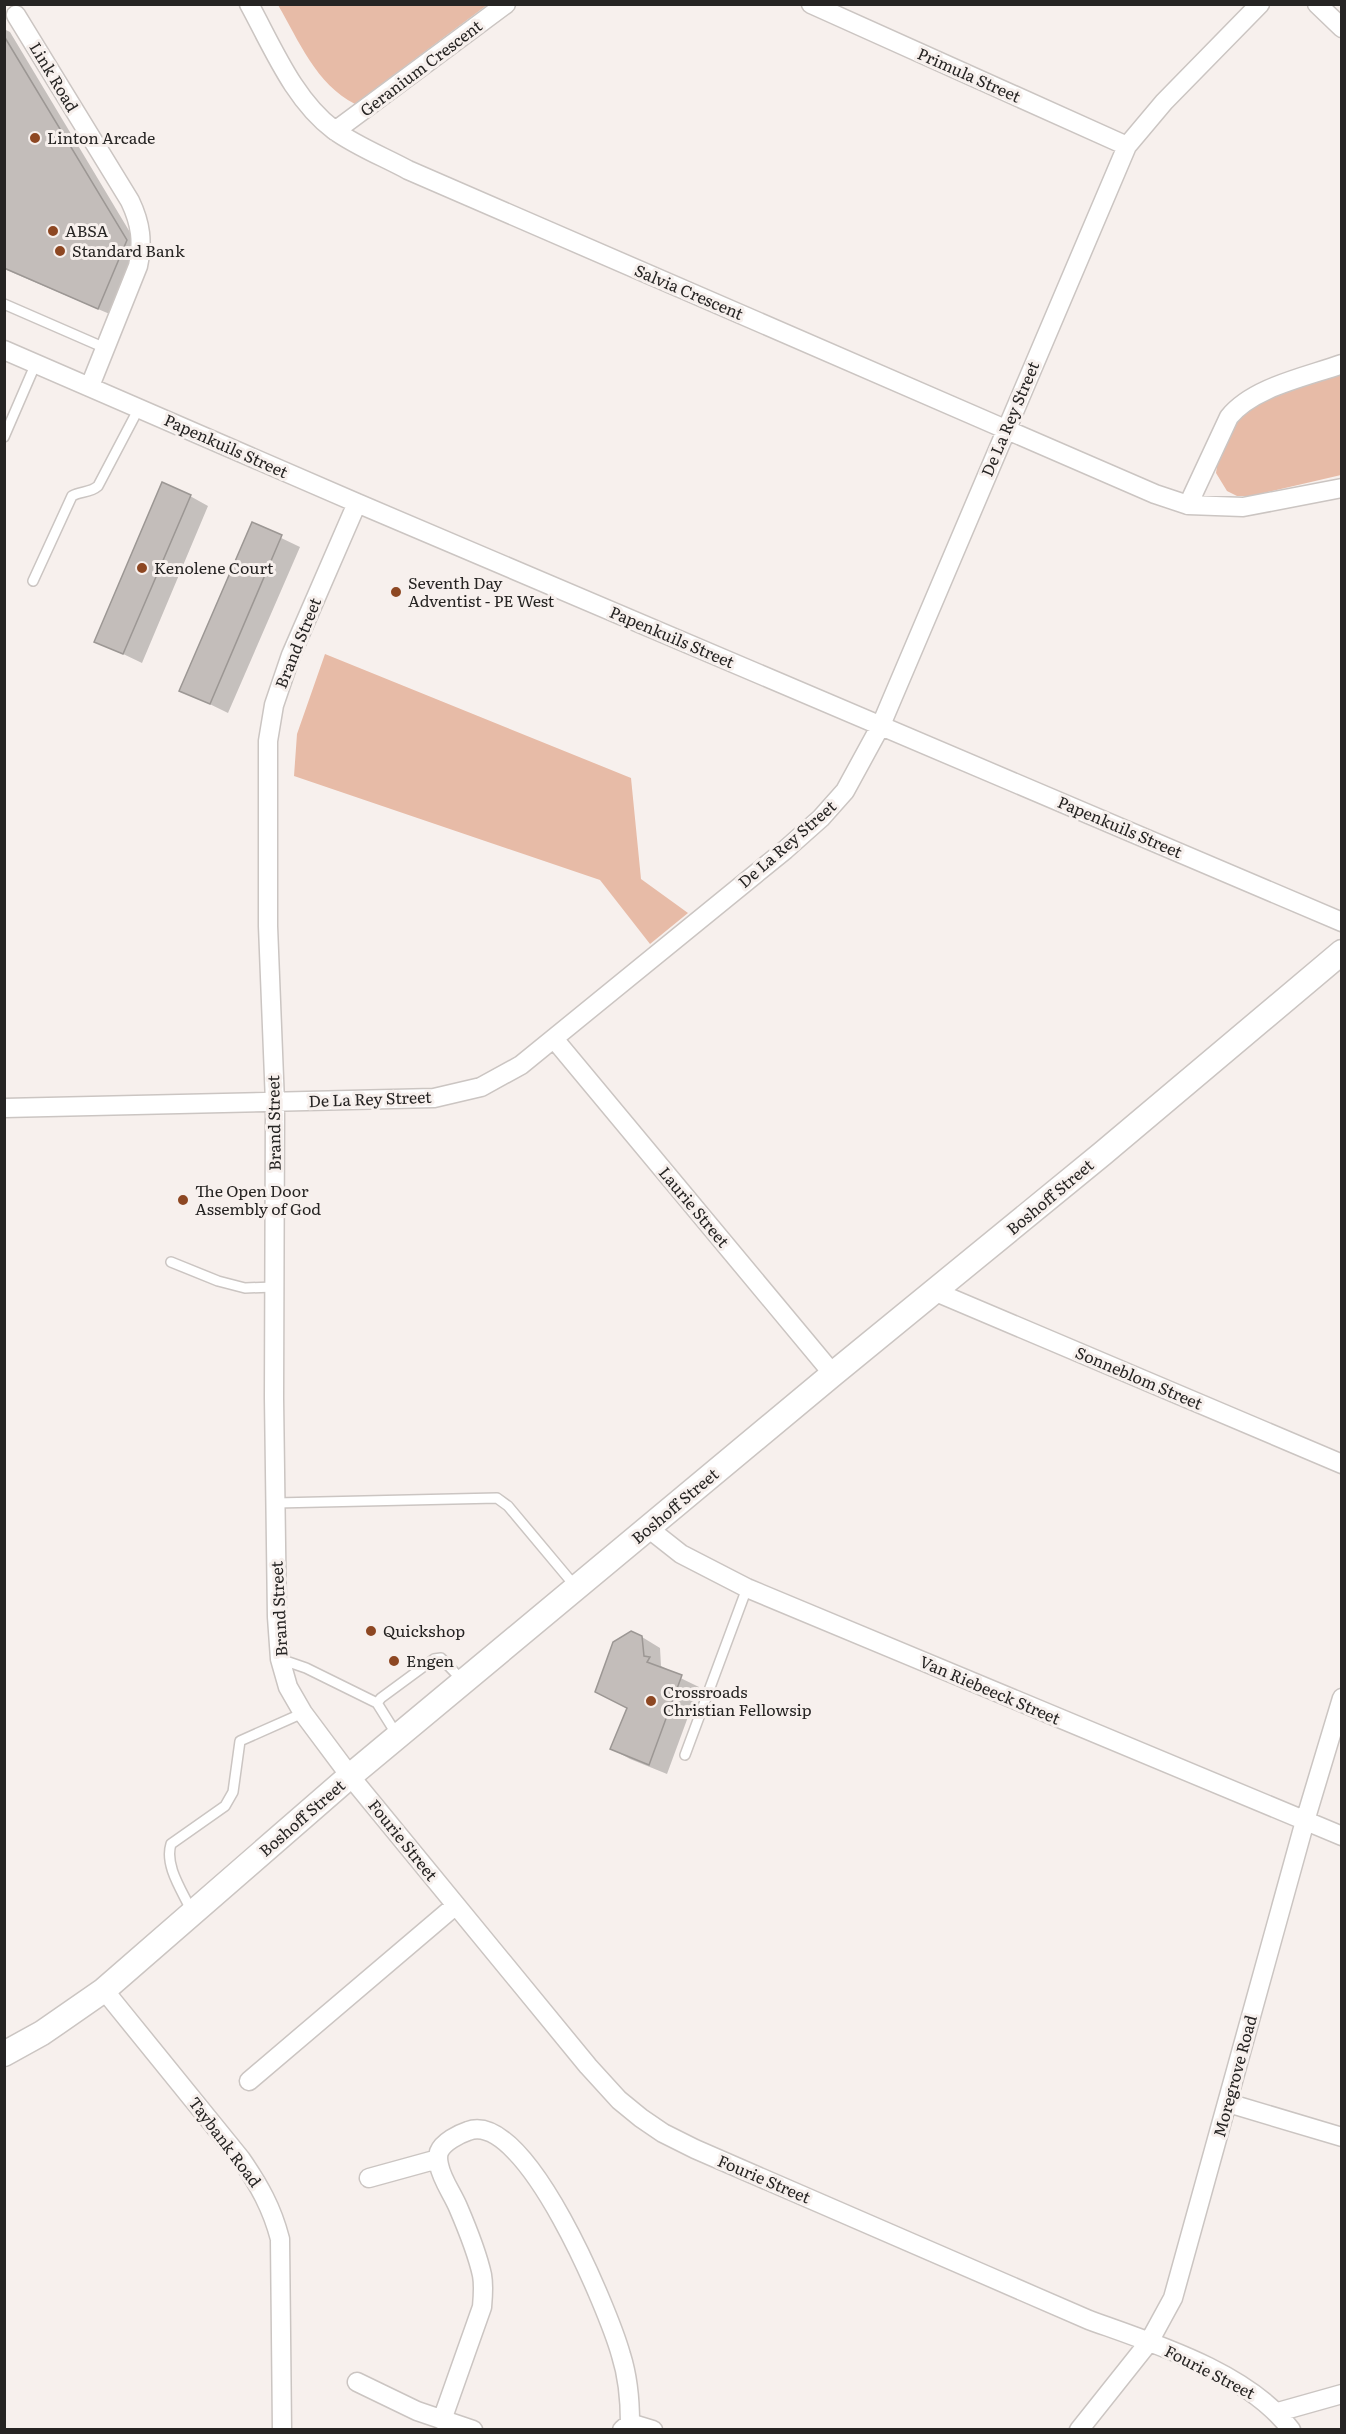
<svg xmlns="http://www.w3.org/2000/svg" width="1346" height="2434" viewBox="0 0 1346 2434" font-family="Literata,serif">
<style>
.green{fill:#e7bba7}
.shadow{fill:#0003}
.building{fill:#c3bdba;stroke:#9c9794;stroke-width:1.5}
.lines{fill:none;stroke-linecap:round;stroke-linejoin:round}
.service-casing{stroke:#cbc5c2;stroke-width:12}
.minor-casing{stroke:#cbc5c2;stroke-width:21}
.tertiary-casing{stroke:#cbc5c2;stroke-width:27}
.path{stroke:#868280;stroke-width:4;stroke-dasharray:3 4.5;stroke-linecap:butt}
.service{stroke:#fff;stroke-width:9}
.minor{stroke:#fff;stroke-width:18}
.tertiary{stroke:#fff;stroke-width:24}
.poi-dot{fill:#8d4722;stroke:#f7f0ed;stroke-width:2}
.labels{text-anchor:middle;stroke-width:6;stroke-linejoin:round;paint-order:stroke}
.street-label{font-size:16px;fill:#262423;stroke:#f7f0ed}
.poi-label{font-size:16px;fill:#262423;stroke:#f7f0ed;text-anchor:start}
</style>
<rect width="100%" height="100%" fill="#f7f0ed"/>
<path class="green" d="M278 5H487L355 104C316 84 299 41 278 5Z
M1341 372V475L1251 496H1237L1227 491 1216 473 1218 459 1238 413 1252 404Z
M325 654 631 778 641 879 688 913 650 944 600 880 294 776 297 734Z"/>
<path class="shadow" d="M4 29 10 32 140 249 112 315 4 269Z
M190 496 208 506 142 663 96 641Z
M252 524 300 547 228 713 181 690Z
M642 1637 660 1648 661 1666 667 1669 666 1671 699 1687 667 1774 630 1759 612 1749 628 1709 597 1692Z"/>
<path class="building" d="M4 36 127 240 98 309 4 268Z
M162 482 191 495 123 654 94 642Z
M252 522 282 535 210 704 179 691Z
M631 1631 642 1636 644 1656 650 1657 647 1662 682 1675 649 1765 610 1749 627 1708 595 1692 613 1642Z"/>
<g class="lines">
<g class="service-casing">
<path id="service" d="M4 304 105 348
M4 437 36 363
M33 581 72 496C81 491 90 493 98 486L139 408
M171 1262 218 1281 245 1288 274 1287
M276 1503 497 1498 508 1506 575 1586
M280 1659 306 1668 377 1703
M397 1735 377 1703 381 1698 434 1659 441 1658 462 1680
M685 1755 747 1588
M192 1912C183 1892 164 1866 171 1844L225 1806 233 1792 240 1741 303 1713"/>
</g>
<g class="minor-casing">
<path id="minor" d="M249 4C273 48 294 100 334 130 356 146 384 157 408 170L1155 494 1188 505 1243 507 1342 488
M811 4 1127 146
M1317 4 1342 28
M16 15 130 201C141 224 143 242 138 266L90 386
M335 131 506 4
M4 350 357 503 1342 922
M357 503 291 655 274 705 268 741V926L275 1103 274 1398 277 1617 280 1659 288 1687 303 1713 350 1776 588 2066 619 2100 641 2118 663 2133 695 2149 1089 2320C1153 2343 1250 2373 1291 2430
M1188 505 1229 417C1253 387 1306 377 1342 364
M555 1040 833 1374
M4 1108 434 1098 481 1087 521 1065 785 850 821 818 845 791 881 725 1127 146 1164 102 1260 4
M936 1292 1342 1464
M648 1528 681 1554 747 1588 1342 1836
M104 1990 241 2159C259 2185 272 2208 280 2239L282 2430
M249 2081 456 1905
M1228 2103 1342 2137
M369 2178 438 2159
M357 2382 417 2411 473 2430
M1278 2412 1342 2394
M442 2420 482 2307C483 2296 484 2286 482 2275 477 2252 467 2228 458 2207 452 2193 442 2180 439 2165 438 2161 438 2155 439 2152 443 2142 459 2134 468 2131 526 2109 609 2312 621 2355 628 2377 630 2400 630 2423L622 2430
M630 2423 653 2430
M1079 2430 1149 2342 1173 2298 1305 1821 1342 1698"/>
</g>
<g class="tertiary-casing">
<path id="tertiary" d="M4 2054 42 2033 104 1990 350 1776 833 1374 1102 1154 1342 952"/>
</g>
<path class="path" d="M4 2083H5"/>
<use href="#service" class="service"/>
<use href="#minor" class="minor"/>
<use href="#tertiary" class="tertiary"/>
</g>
<g class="poi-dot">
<circle cx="35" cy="138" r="6"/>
<circle cx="53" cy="231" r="6"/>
<circle cx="60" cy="251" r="6"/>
<circle cx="142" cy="568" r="6"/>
<circle cx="396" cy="592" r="6"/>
<circle cx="183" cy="1200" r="6"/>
<circle cx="371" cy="1631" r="6"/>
<circle cx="394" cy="1661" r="6"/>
<circle cx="651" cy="1701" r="6"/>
</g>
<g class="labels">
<g class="street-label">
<text transform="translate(421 68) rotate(-37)" y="6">Geranium Crescent</text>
<text transform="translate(969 75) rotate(24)" y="6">Primula Street</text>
<text transform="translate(54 77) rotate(59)" y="6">Link Road</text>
<text transform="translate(689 292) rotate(23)" y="6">Salvia Crescent</text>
<text transform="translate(1010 419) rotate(-67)" y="6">De La Rey Street</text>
<text transform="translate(226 446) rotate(24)" y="6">Papenkuils Street</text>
<text transform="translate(672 637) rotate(23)" y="6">Papenkuils Street</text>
<text transform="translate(298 643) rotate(-68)" y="6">Brand Street</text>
<text transform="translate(1120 827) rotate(23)" y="6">Papenkuils Street</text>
<text transform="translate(787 844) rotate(-41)" y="6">De La Rey Street</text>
<text transform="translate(370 1099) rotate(-2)" y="6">De La Rey Street</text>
<text transform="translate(274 1123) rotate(-91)" y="6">Brand Street</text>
<text transform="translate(1050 1197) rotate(-40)" y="6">Boshoff Street</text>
<text transform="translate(694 1207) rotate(50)" y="6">Laurie Street</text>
<text transform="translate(1139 1378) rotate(23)" y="6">Sonneblom Street</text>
<text transform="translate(675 1506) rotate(-40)" y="6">Boshoff Street</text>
<text transform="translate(279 1609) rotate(-93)" y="6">Brand Street</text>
<text transform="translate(990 1690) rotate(23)" y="6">Van Riebeeck Street</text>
<text transform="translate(302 1818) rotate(-41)" y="6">Boshoff Street</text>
<text transform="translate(403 1840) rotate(51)" y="6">Fourie Street</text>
<text transform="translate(1235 2076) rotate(-75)" y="6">Moregrove Road</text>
<text transform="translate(225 2142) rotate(53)" y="6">Taybank Road</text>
<text transform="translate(764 2179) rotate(23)" y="6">Fourie Street</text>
<text transform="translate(1210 2372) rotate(27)" y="6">Fourie Street</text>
</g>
<g class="poi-label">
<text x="47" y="144">Linton Arcade</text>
<text x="65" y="237">ABSA</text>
<text x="72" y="257">Standard Bank</text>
<text x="154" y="574">Kenolene Court</text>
<text x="408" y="589">Seventh Day<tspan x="408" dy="18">Adventist - PE West</tspan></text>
<text x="195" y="1197">The Open Door<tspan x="195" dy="18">Assembly of God</tspan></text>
<text x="383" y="1637">Quickshop</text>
<text x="406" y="1667">Engen</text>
<text x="663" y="1698">Crossroads<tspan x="663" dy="18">Christian Fellowsip</tspan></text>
</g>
</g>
<rect width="1346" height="2434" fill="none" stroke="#262423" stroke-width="12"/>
</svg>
